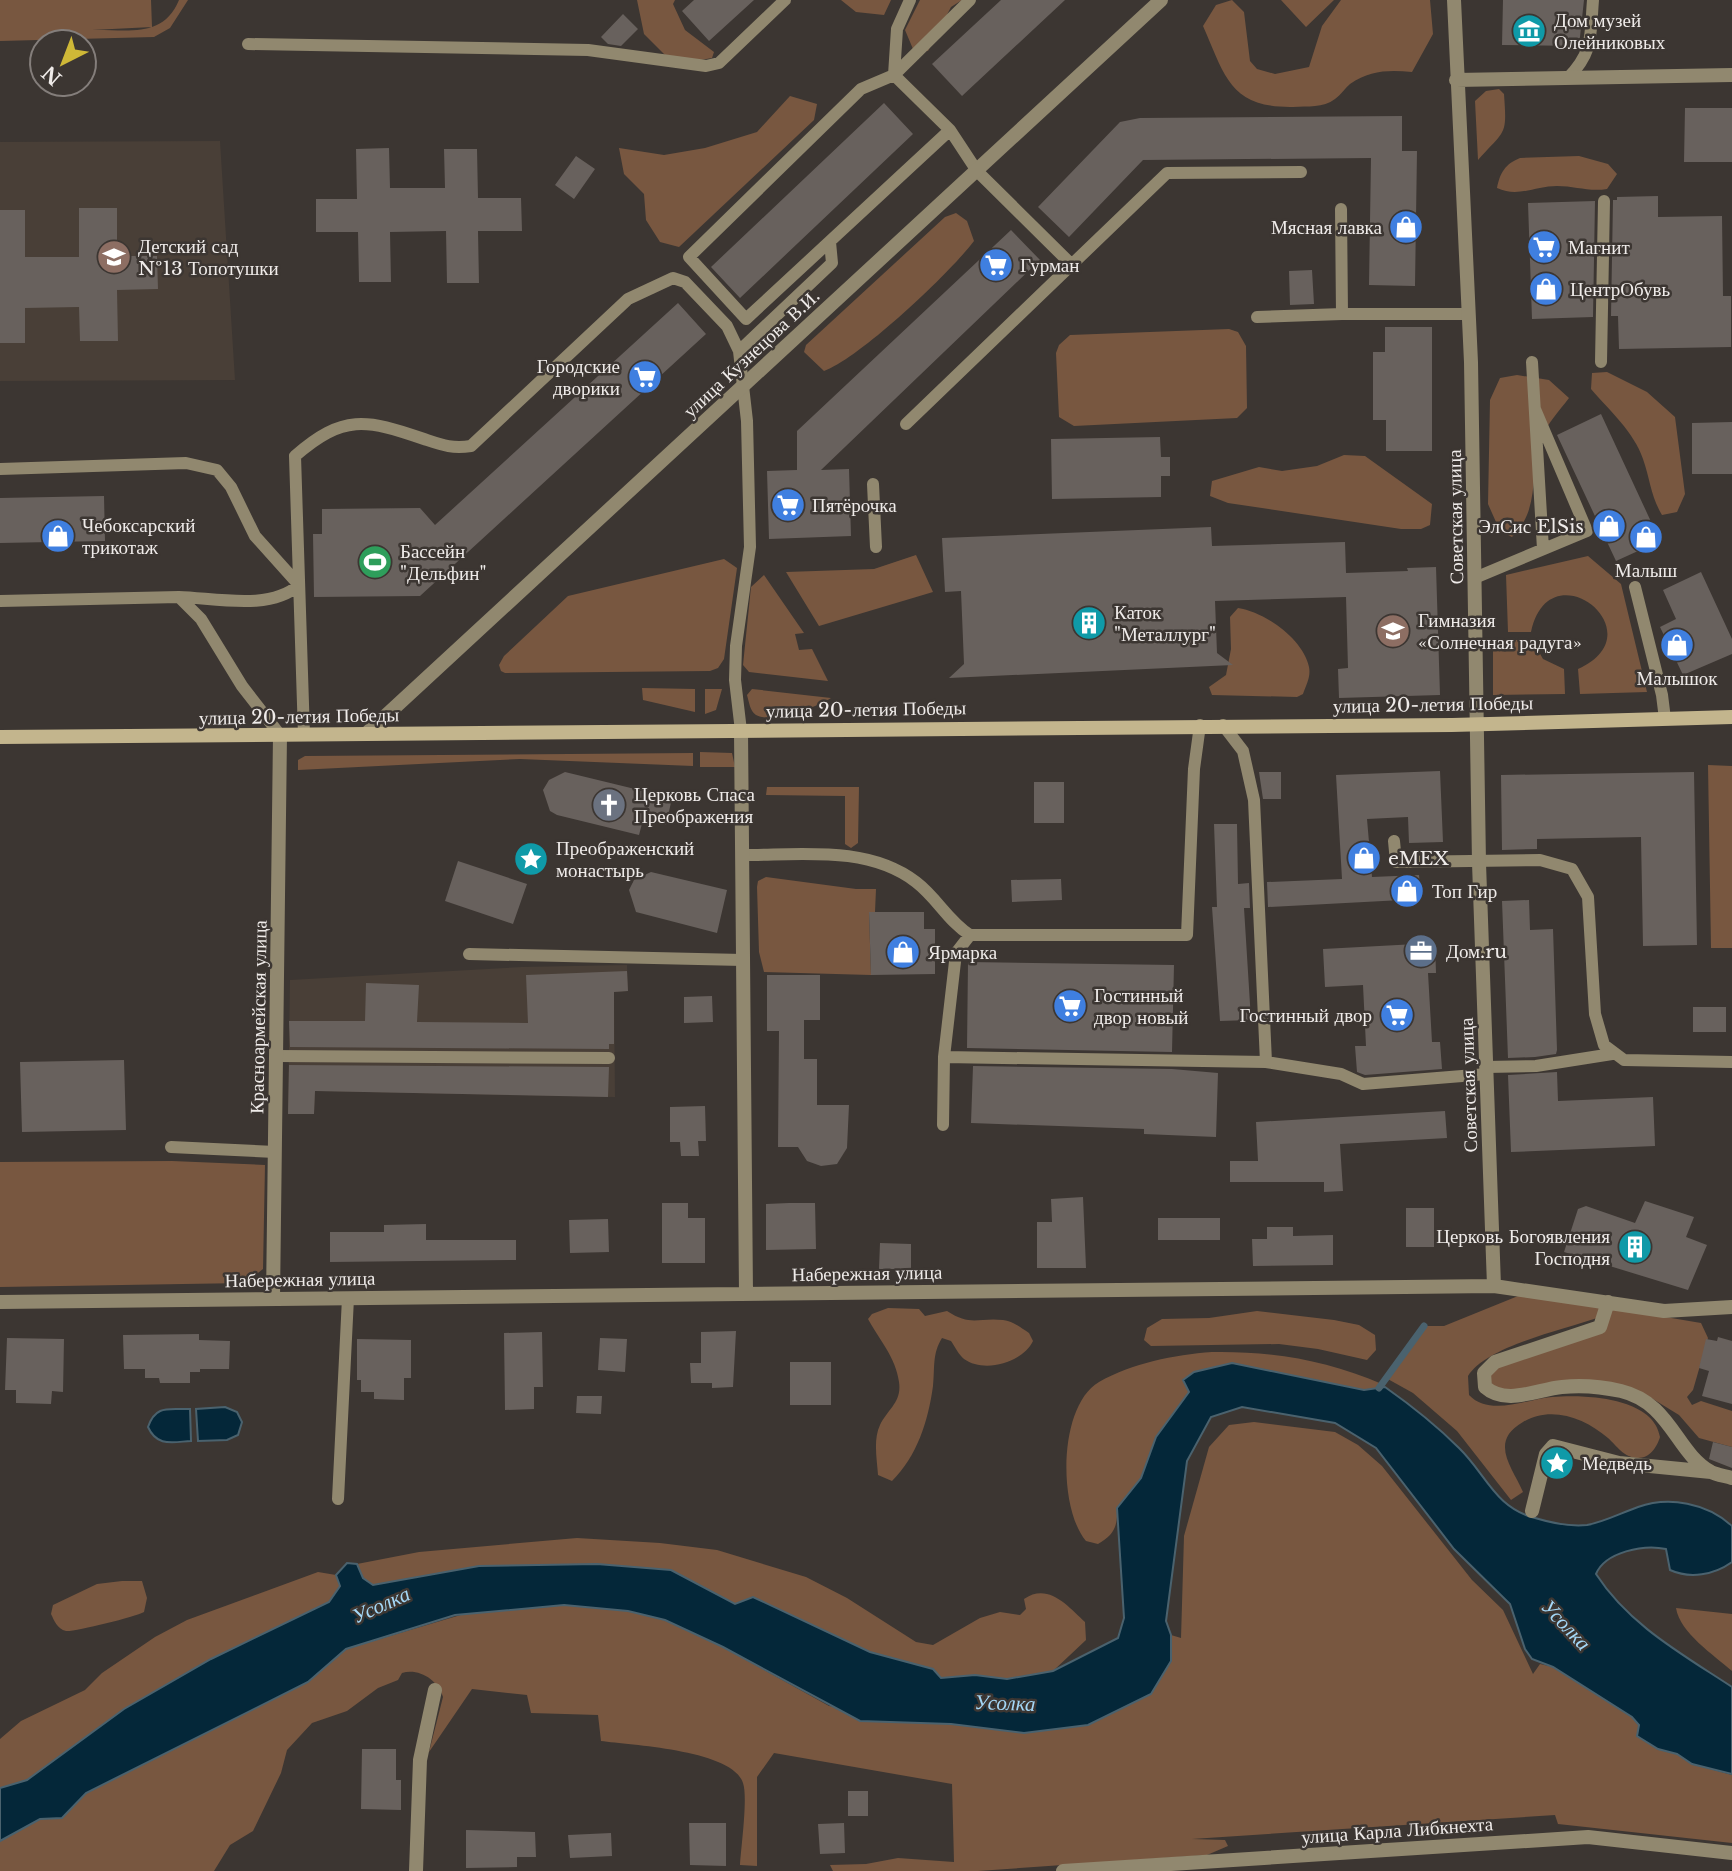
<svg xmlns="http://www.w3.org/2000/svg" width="1732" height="1871" viewBox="0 0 1732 1871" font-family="'Libre Baskerville',serif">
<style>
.built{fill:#493f37}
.green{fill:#785740}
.water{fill:#042739;stroke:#4a626e;stroke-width:2}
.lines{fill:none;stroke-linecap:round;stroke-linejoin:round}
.stream{stroke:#4a626e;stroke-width:7}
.building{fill:#68615d}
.lane{stroke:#91886f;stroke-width:12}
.street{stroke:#91886f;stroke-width:14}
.secondary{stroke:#c3b58d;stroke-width:14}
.labels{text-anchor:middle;stroke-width:5;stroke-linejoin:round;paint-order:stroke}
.poi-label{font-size:19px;fill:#efebe9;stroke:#3c3632;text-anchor:start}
.street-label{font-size:19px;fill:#efebe9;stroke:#3c3632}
.water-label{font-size:21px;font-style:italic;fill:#a4d7f6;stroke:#3c3632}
</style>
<rect width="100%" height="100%" fill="#3c3632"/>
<path class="built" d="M220 141 235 380 0 381V142Z
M627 965 628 991 614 992 615 1097 315 1091 314 1114H288L290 980 522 967Z"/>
<path class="green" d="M0 0H151L152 27 92 30C127 29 163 39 179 0H188L170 28 154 37 0 41Z
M637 0H675L673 4 685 30 714 52 712 58 678 64 666 56 644 34Z
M841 0H891L884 15 856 12Z
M920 0H962L951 7 928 51 913 49 905 30Z
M1232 0 1244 12 1250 61 1257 69 1275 74 1309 67 1322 26 1341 0H1430L1433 34 1412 72C1389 70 1370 70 1350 84 1345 88 1341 95 1335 99 1323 108 1308 106 1293 107 1230 108 1225 76 1203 26L1216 5Z
M1281 0H1334L1306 27Z
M1499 89 1504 94C1507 136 1506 129 1478 160L1475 101 1486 91Z
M790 96 817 104 814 120 679 247 660 242 646 220 644 194 624 174 619 148 664 155 705 148 757 132Z
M1579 156 1608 164 1617 174 1607 189C1589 192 1575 186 1557 186 1535 186 1518 198 1497 188 1500 173 1505 164 1520 158Z
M956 213 967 221 974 241C950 273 860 358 824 371L804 352 806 345 945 217Z
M1229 329 1238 332 1246 346 1247 408 1237 418 1074 426 1059 417 1056 353 1059 345 1070 335Z
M1607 372 1647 392 1675 417 1685 494 1677 512 1662 515C1651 497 1650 479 1643 459 1634 432 1609 410 1591 389L1592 373Z
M1517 375 1549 380 1569 398C1559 411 1547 424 1541 439 1529 474 1541 509 1512 537L1500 531 1488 504 1490 400 1500 378Z
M1344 455 1365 456 1432 504 1430 525 1421 529H1401L1228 503 1210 496 1212 481 1259 467 1282 471 1317 466Z
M916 555 933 592 819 626 786 572 874 569Z
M1588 556 1621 584 1647 692 1580 694 1578 669C1659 633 1549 546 1531 632H1508L1506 575Z
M724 559 737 568 724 659 718 668 710 671 505 673 501 671 499 665 504 656 568 596Z
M764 575 804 633 795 634 799 650 812 649 828 681 749 672 743 665 751 587Z
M1238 608C1265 612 1303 639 1309 667 1311 677 1306 685 1303 694L1297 697 1212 695 1209 687 1226 675 1231 649 1230 617Z
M1508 640H1532L1543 659 1564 669 1565 694 1493 695V647Z
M642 688 695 689V712L643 700Z
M705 689H722L716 710 705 714Z
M752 689 831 698C817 707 773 724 756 715 750 711 749 702 747 695Z
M700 752 732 753 735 767H700Z
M693 753V766L520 759 298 770V760L305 756Z
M1708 765 1732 766V948H1711Z
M767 787H859L858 843 851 848 845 844V796L766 795Z
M766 877 856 889H876L875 912 869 913 871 975 764 972 759 952 757 887 758 881Z
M172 1161 265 1165 263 1269 245 1283 0 1287V1162Z
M1523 1294 1601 1307 1597 1318C1563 1330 1486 1346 1468 1376L1469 1395C1490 1417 1527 1399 1552 1397 1584 1394 1654 1397 1660 1437 1657 1447 1650 1458 1638 1458 1624 1458 1617 1446 1608 1438 1585 1418 1551 1405 1523 1422 1488 1442 1513 1468 1523 1492L1511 1500 1457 1431 1413 1393 1386 1378 1424 1326H1444Z
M1606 1307 1701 1323 1708 1338 1693 1390 1687 1397 1692 1405 1701 1401 1732 1411V1447L1699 1438 1679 1415 1648 1396 1619 1390 1501 1396 1484 1373 1599 1327Z
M888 1308 919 1309 925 1316 947 1311C971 1327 979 1317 1003 1320 1013 1321 1021 1328 1029 1333L1033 1341C1023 1362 985 1374 964 1359 959 1355 955 1347 951 1341L942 1338C932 1354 935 1368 933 1386 928 1422 917 1456 892 1481L878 1475C877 1459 873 1440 880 1425 888 1409 902 1402 899 1382 896 1358 879 1339 868 1319L872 1314Z
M1257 1311 1334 1320 1359 1325 1375 1335 1376 1350 1367 1360 1318 1349 1279 1344 1151 1346 1144 1340 1147 1328 1162 1319 1209 1318Z
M1212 1352C1272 1351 1326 1360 1382 1384L1379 1388 1364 1390 1232 1363 1189 1392 1156 1437 1141 1478 1117 1508C1118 1526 1114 1535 1098 1544L1086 1541C1058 1508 1058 1406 1099 1382 1132 1363 1174 1355 1212 1352Z
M1254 1422 1335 1432 1358 1445 1382 1466 1472 1580 1503 1610 1533 1674 1540 1664 1553 1667 1632 1717 1658 1749 1677 1754 1692 1764 1732 1775V1843L1558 1824 1555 1815 1192 1839 1225 1840 1228 1846 1207 1855 978 1871H833L830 1865 866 1864 898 1858 954 1862 952 1784 774 1753 757 1777V1866L740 1865C741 1847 748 1797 743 1783 733 1750 631 1745 601 1741L598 1715 531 1713 527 1695 472 1689 429 1752 443 1697C438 1680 419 1668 402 1673L398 1680 378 1688 347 1711 312 1723 287 1750 281 1773 253 1831 230 1845 214 1871H0V1841L40 1819 62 1818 86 1793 308 1682 346 1649 464 1614 564 1605 628 1611 665 1620 723 1647 829 1706 1024 1733 1088 1725 1170 1662 1171 1635 1181 1638 1184 1536 1209 1447 1229 1425Z
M577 1538 660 1543 717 1550 806 1577 847 1598 916 1642 933 1645 980 1618 1000 1612 1020 1615 1026 1609 1024 1599C1048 1582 1068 1606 1085 1622L1086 1640 1053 1671 1007 1679 975 1675 940 1678 933 1669 870 1652 753 1597 735 1604 671 1570 597 1564 479 1566 373 1585 363 1578 357 1564 419 1552Z
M318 1572 336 1575 340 1586 329 1602 211 1659 124 1709 27 1780 0 1788V1739L21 1721 85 1690 102 1673 155 1637 187 1620Z
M122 1581H142L147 1598 144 1612C135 1617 74 1632 66 1631 57 1629 54 1620 51 1614L53 1605 97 1584Z
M1676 1608 1732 1614V1671C1714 1655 1680 1633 1676 1608Z"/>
<path class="water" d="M1232 1363 1364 1390 1385 1387C1412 1406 1436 1425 1459 1448 1486 1474 1495 1508 1535 1518 1552 1523 1570 1527 1587 1525 1604 1522 1621 1513 1638 1507 1669 1496 1707 1503 1732 1526V1562C1714 1575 1690 1579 1670 1570L1666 1549C1644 1544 1605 1552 1596 1574 1629 1625 1682 1654 1732 1687V1774L1692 1764 1677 1754 1658 1749 1637 1736 1639 1725 1632 1717 1553 1667 1532 1659 1525 1649 1510 1604 1454 1549 1376 1448 1335 1423 1242 1407 1211 1417 1187 1461 1166 1621 1171 1635V1661L1151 1694 1088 1725 1024 1733 951 1724 860 1721 723 1647 665 1620 628 1611 564 1605 455 1615 346 1649 308 1682 86 1793 62 1818 40 1819 0 1841V1788L27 1780 124 1709 211 1659 329 1602 340 1586 336 1575 347 1563 357 1564 363 1578 373 1585 479 1566 597 1564 671 1570 735 1604 753 1597 870 1652 933 1669 941 1678 975 1675 1007 1679 1053 1671 1118 1638 1124 1618 1117 1508 1141 1478 1156 1437 1189 1392 1183 1380 1194 1372Z
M225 1407 237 1412 242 1422 238 1435 227 1440 198 1441 196 1409Z
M190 1409 191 1441C172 1442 157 1447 148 1427 156 1404 169 1410 190 1409Z"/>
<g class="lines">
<path class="stream" d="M1379 1388 1424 1326"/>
</g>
<path class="building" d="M694 0H754L709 41 682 11Z
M1001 0H1065L962 96 932 64Z
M1503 0H1584L1579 46 1502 45Z
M623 14 638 29 621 46 608 44 601 37Z
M884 103 913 134 740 298 711 267Z
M1685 108H1732V162H1684Z
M1402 116V151H1417L1415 286 1369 285 1371 158 1143 160 1069 237 1038 207 1120 122 1140 118Z
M389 148 390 188H445L444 149H477L478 198H521L522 231H478L479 283H447L446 231 390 232 391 282H359L358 232H316V199H357L356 149Z
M576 156 595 169 574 199 555 185Z
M1658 196V217L1722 216 1723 296H1731V347L1619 349 1618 316H1611L1613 200H1617V197Z
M1595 201 1593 317 1532 319 1528 203Z
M79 208H117V256H157L158 289 117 290 118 341H80L79 307 25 308V343H0V210H25V257H79Z
M1011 230 1040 260 821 470 849 469 851 536 769 539 767 471 797 470V431Z
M1312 270 1314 304 1290 305 1289 271Z
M678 303 706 334 420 596 314 597 313 534H322V509L420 508 435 525Z
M1385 327H1432V451H1386V420H1373V352H1385Z
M1601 414 1660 541 1616 561 1557 435Z
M1732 422V474H1692V423Z
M1160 437 1161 457H1170V476H1161V497L1052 499 1051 439Z
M104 496 105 541 0 543V498Z
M1211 527 1212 546 1345 542 1346 573 1408 571 1407 568 1436 567 1440 695 1339 698 1338 669 1348 668 1346 597 1215 601 1217 653 1233 665 949 678 964 664 961 591 945 592 942 538Z
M1701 572 1732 639V654L1683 675 1660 627 1676 619 1663 590Z
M1440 771 1443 842 1409 843 1408 817 1367 819 1372 877 1419 875 1421 899 1268 907 1267 882 1342 879 1336 775Z
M565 772 672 798 666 825 643 820 639 835 557 815 550 811 543 790 549 780Z
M1259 772H1281V799H1263Z
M1694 772 1697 945 1643 946 1641 837 1537 839V849L1502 850 1501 775Z
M1034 782H1064V823H1034Z
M1214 824H1237L1238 884 1249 883 1250 908H1244L1251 1020 1220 1021 1212 907H1217Z
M458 861 527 884 513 924 445 901Z
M651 872 727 890 717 933 636 912 629 890 634 880Z
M1061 879 1062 900 1012 902 1011 880Z
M1529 900 1530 930 1553 929 1557 1050 1556 1054 1535 1057 1508 1058 1502 901Z
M869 912H924V929H935V974L871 975Z
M1435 943 1436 973H1428L1432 1042H1440L1442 1069 1365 1075 1357 1072 1355 1046H1366L1363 985 1325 987 1323 949Z
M968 962 1174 965 1172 1052 967 1048Z
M627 971 628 991 614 992V1044H609V1049L290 1047 289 1021H365L366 983 419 985 417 1022 528 1023 526 975Z
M767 975H820V1020H804V1059H817V1105H849L847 1148 837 1164 821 1166 807 1161 798 1147H778L779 1031H767Z
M712 996 713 1022 684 1023V997Z
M1693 1007H1726V1032H1693Z
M124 1060 126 1130 22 1132 20 1062Z
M289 1065 609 1067 608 1097 315 1091 314 1114H288Z
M973 1066 1172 1069 1218 1073 1216 1137 1144 1134V1129L971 1123Z
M1557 1072 1558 1101 1653 1097 1655 1146 1511 1152 1508 1075Z
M705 1106 706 1141H698L699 1156H681L680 1142H670V1107Z
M1445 1111 1447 1138 1340 1144 1343 1191 1324 1192V1182H1230V1161H1258L1256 1122Z
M1083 1197 1086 1268H1037V1222H1052L1051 1199Z
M1645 1201 1694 1217 1686 1237 1707 1245 1688 1290 1564 1252 1578 1209 1586 1206 1635 1223Z
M662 1203H688V1218H705V1263H662Z
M789 1203H815L816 1249 766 1250V1204Z
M1406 1208H1434V1247H1406Z
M1158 1218H1220V1240H1158Z
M608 1219 609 1252 570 1253 569 1220Z
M426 1224V1240H516V1260L330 1262V1232H384V1225Z
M1267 1227H1293V1236L1333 1235V1265L1253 1266 1252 1239H1267Z
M880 1243 911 1244V1269H879Z
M736 1331 733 1387 712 1388V1383H691L690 1363H701V1332Z
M542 1332 543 1387H534V1409L505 1410 504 1333Z
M199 1334V1340L230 1341 229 1369H200V1372H190V1383H160L159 1378H145V1369H124L123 1335Z
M1718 1337 1732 1341V1404L1702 1396 1709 1371 1699 1368 1706 1339 1717 1341Z
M7 1338 64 1339 63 1392 52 1391 51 1404 16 1403V1390H5Z
M600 1338 627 1339 625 1372 598 1370Z
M357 1339 411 1340V1378H404V1400L374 1399V1392H361V1380H357Z
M790 1362H831V1405H790Z
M577 1396H602L601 1414 576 1413Z
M1713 1442 1732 1447V1468L1709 1459Z
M362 1749H396V1780H401V1810L361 1809Z
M848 1791H868V1816H848Z
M689 1823H726V1866L690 1865Z
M844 1823 845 1853 820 1854 818 1824Z
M466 1830 535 1832 536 1857H517V1867L466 1868Z
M611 1833 612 1856 570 1858 568 1835Z"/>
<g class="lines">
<path class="lane" d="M910 0 897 29 894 75 950 130 977 171 1071 264
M248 44 588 50 706 66 719 63 785 0
M1568 78C1594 51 1590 36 1593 0
M950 130 746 319 689 257 861 89 894 75 970 0
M1341 209 1342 314H1469
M1257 317 1342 314
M739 351 832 263 830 242
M1532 362 1543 549
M1601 362 1604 201
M906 424 1167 173 1301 172
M0 469 186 463 217 470 231 487 255 536 299 585
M873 484 876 547
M1477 577 1587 531 1535 409
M1635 587 1662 695 1665 719
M179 597C215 598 270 611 299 585
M0 601 179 597 201 619 242 686 280 735
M1223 725 1243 751 1254 800 1266 1062
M304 735 295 456C343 414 366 419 424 439 442 445 452 449 471 446L628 299 673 278 685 282 727 326 739 351 747 421 750 547 736 646 735 680 741 731
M1394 841 1396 862 1540 860 1572 869 1588 897 1595 1014 1604 1045 1624 1060 1732 1062
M743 855C800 855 868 845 916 882 937 898 948 921 970 935H1187L1194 769 1200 725
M469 954 743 960
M276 1056 609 1058
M944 1057 1266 1062 1341 1074 1363 1084 1487 1074
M1486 1067 1536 1066 1612 1054
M943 1125 944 1057 956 953 970 935
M171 1147 275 1152
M338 1499 348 1298"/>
<path class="street" d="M1454 0 1471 362 1479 863 1494 1286
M1456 80 1732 75
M741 731 746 1294
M366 734 1161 0
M273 1299 280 735
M0 1302 1494 1286 1664 1311 1732 1307
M1608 1302 1600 1327 1495 1362 1484 1373 1485 1387C1506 1406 1538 1389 1562 1387 1581 1385 1603 1387 1621 1391 1671 1403 1676 1453 1711 1472 1717 1475 1726 1476 1732 1478
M1532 1511 1546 1454 1553 1446 1619 1463 1711 1472
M416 1871 420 1760 435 1690
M1063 1871 1588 1837 1732 1853"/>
<path class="secondary" d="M0 737 1452 725 1732 717"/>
</g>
<defs>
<g id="museum-disc" transform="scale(1.75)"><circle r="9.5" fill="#0f9aa8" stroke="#3c3632"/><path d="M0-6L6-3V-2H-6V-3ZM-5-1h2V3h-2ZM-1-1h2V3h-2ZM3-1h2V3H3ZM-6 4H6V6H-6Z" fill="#fff"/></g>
<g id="shop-disc" transform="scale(1.75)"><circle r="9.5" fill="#3f7fe0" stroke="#3c3632"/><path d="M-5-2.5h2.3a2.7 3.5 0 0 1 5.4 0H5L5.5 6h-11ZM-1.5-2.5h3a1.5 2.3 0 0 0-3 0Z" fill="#fff"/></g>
<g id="supermarket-disc" transform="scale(1.75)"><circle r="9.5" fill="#3f7fe0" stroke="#3c3632"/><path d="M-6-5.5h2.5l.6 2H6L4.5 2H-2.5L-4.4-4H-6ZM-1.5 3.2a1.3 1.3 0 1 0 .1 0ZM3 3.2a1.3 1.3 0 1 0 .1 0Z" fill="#fff"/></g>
<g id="school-disc" transform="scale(1.75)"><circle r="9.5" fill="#8d6e63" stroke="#3c3632"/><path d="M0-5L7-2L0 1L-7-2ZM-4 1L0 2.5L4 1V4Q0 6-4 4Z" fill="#fff"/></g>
<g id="stadium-disc" transform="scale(1.75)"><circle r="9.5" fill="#2e9e5b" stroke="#3c3632"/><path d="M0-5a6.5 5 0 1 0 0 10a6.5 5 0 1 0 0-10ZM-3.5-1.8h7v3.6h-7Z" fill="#fff"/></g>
<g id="building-disc" transform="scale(1.75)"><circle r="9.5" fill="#0f9aa8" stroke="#3c3632"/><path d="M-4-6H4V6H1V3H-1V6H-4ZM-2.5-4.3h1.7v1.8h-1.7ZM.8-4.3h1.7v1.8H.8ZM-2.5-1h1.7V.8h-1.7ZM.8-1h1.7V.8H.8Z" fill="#fff"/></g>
<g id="church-disc" transform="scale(1.75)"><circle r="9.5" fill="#6b7280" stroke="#3c3632"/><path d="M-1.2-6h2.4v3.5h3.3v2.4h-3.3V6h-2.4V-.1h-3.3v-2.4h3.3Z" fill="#fff"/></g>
<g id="sight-disc" transform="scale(1.75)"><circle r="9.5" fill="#0f9aa8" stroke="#3c3632"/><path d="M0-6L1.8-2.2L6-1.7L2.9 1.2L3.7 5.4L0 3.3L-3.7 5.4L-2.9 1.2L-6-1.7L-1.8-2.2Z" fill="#fff"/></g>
<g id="office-disc" transform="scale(1.75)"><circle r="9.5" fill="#5c6f8a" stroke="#3c3632"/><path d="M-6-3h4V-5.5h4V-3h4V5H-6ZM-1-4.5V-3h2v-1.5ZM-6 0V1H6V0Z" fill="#fff"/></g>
</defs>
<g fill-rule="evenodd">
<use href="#museum-disc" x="1529" y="31"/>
<use href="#shop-disc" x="1406" y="227"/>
<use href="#supermarket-disc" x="1544" y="247"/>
<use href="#school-disc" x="114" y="257"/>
<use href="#supermarket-disc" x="996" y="265"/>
<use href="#shop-disc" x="1546" y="289"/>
<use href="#supermarket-disc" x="645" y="377"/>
<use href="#supermarket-disc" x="788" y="505"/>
<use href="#shop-disc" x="1609" y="526"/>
<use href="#shop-disc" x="58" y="536"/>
<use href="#shop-disc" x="1646" y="537"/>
<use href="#stadium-disc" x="375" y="562"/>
<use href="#building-disc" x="1089" y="623"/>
<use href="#school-disc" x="1393" y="631"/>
<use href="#shop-disc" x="1677" y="645"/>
<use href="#church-disc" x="609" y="805"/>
<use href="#shop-disc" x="1364" y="858"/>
<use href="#sight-disc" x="531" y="859"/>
<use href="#shop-disc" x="1407" y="891"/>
<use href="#office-disc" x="1421" y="951"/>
<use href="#shop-disc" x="903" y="952"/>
<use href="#supermarket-disc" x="1070" y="1006"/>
<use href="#supermarket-disc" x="1397" y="1015"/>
<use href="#building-disc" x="1635" y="1247"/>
<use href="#sight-disc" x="1557" y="1463"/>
</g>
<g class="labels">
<g class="poi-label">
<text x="1554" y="27">Дом музей<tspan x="1554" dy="22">Олейниковых</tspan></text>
<text x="1382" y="234" text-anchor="end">Мясная лавка</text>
<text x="138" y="253">Детский сад<tspan x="138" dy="22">№13 Топотушки</tspan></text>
<text x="1568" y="254">Магнит</text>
<text x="1020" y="272">Гурман</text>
<text x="1570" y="296">ЦентрОбувь</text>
<text x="620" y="373" text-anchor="end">Городские<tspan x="620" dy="22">дворики</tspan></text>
<text x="812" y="512">Пятёрочка</text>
<text x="82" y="532">Чебоксарский<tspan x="82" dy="22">трикотаж</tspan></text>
<text x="1584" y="533" text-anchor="end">ЭлСис ElSis</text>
<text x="400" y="558">Бассейн<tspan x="400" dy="22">"Дельфин"</tspan></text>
<text x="1646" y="577" text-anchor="middle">Малыш</text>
<text x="1114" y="619">Каток<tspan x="1114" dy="22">"Металлург"</tspan></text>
<text x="1418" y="627">Гимназия<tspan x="1418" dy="22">«Солнечная радуга»</tspan></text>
<text x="1677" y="685" text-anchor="middle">Малышок</text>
<text x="634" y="801">Церковь Спаса<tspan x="634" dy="22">Преображения</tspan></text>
<text x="556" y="855">Преображенский<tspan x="556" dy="22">монастырь</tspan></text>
<text x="1388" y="865">eMEX</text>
<text x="1432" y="898">Топ Гир</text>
<text x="1446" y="958">Дом.ru</text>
<text x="928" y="959">Ярмарка</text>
<text x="1094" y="1002">Гостинный<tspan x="1094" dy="22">двор новый</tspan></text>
<text x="1372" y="1022" text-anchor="end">Гостинный двор</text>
<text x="1610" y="1243" text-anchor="end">Церковь Богоявления<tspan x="1610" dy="22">Господня</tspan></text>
<text x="1582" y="1470">Медведь</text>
</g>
<g class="street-label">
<text transform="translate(751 353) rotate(-43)" y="7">улица Кузнецова В.И.</text>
<text transform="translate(1455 517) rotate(-91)" y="7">Советская улица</text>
<text transform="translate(1433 704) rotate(-1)" y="7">улица 20-летия Победы</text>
<text transform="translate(866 709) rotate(-1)" y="7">улица 20-летия Победы</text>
<text transform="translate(299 716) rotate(-1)" y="7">улица 20-летия Победы</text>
<text transform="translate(258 1017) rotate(-89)" y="7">Красноармейская улица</text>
<text transform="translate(1468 1085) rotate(-92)" y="7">Советская улица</text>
<text transform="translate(867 1273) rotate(-1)" y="7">Набережная улица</text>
<text transform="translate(300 1279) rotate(-1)" y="7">Набережная улица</text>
<text transform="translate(1397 1830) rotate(-4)" y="7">улица Карла Либкнехта</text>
</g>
<g class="water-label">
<text transform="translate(381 1605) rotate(-24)" y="7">Усолка</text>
<text transform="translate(1566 1625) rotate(47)" y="7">Усолка</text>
<text transform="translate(1005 1703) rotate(2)" y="7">Усолка</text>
</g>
</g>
<g transform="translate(63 63) rotate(222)"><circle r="33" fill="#3c3632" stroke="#847e7b" stroke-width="2"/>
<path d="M0-5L12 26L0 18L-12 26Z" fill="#cfb837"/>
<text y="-10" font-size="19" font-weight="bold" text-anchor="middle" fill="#efebe9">N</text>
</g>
</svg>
